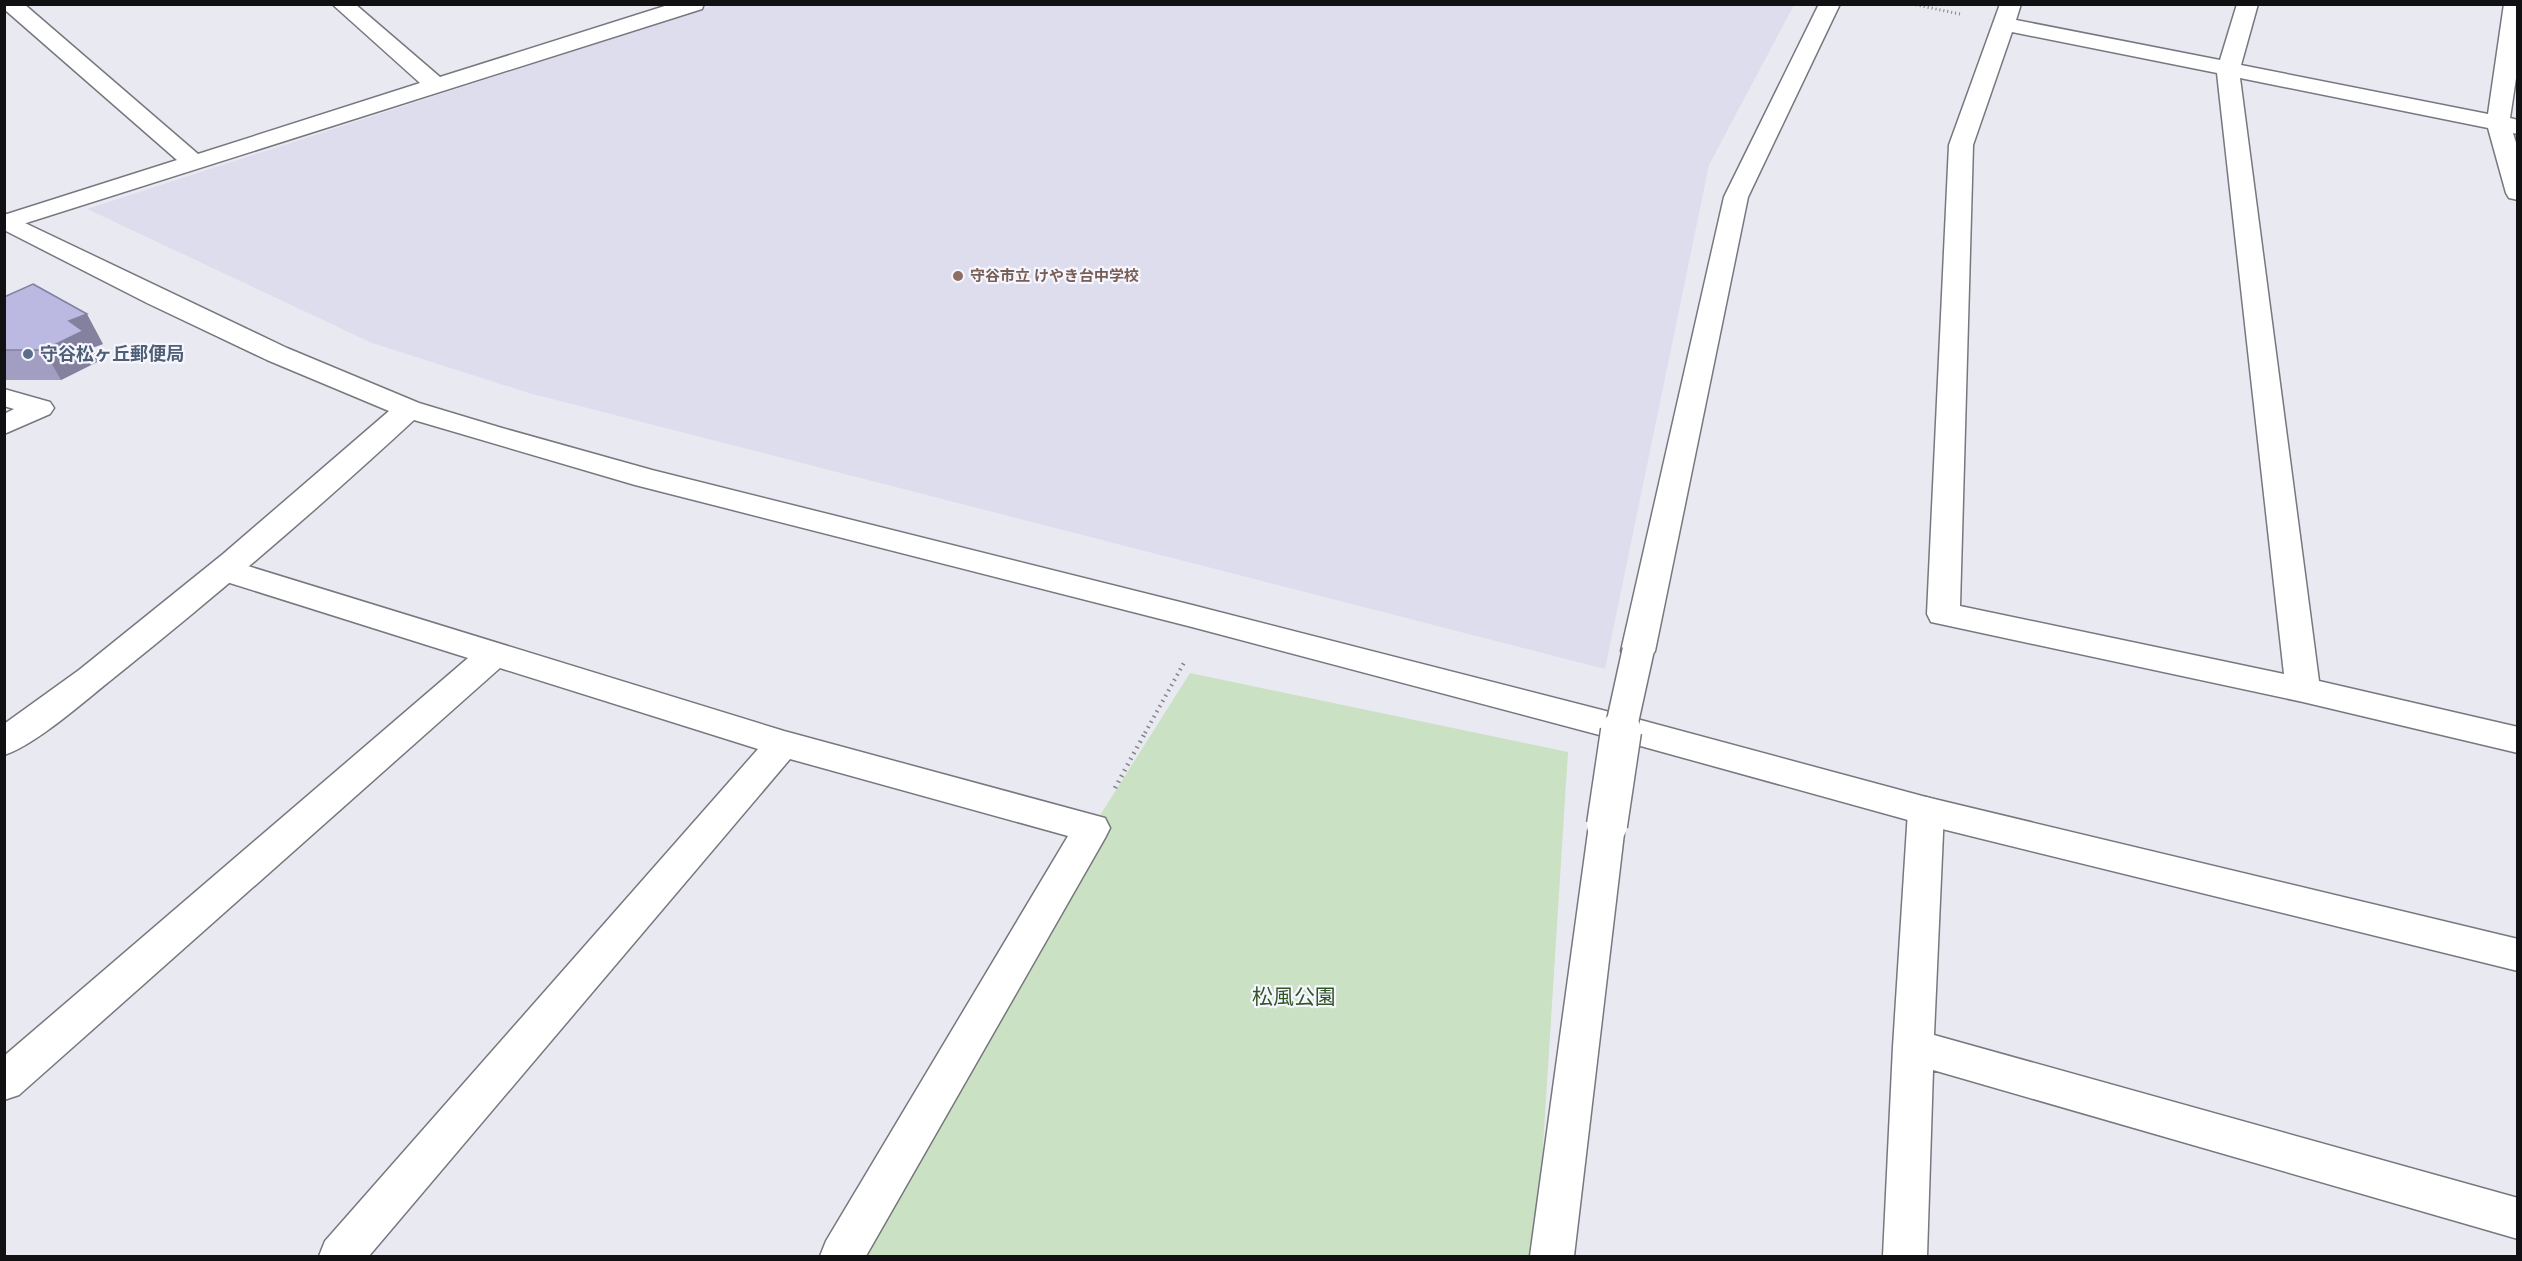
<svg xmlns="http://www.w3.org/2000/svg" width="2522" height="1261" viewBox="0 0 2522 1261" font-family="'Open Sans','Noto Sans JP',sans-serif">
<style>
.built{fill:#dedded}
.green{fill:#cae1c3}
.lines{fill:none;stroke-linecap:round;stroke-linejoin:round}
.street-casing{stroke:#77777f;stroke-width:3}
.secondary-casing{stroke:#77777f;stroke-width:3}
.path-far2{stroke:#818186;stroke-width:3;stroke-dasharray:1 3;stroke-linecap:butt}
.path-far1{stroke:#818186;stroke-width:4;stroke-dasharray:1.5 4.5;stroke-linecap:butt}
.path{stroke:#818186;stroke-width:4.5;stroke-dasharray:1.5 5;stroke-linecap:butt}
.street{fill:#fff;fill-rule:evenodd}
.secondary{fill:#fff;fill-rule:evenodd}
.street-bridge-far1-casing{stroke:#77777f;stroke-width:34;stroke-linecap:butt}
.street-bridge-casing{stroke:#77777f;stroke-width:43;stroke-linecap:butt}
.street-bridge-far1{stroke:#fff;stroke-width:31}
.street-bridge{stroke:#fff;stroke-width:40}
.wall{fill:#a19ec2}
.shaded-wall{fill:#83819e}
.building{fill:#bbb8e2;stroke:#83819e;stroke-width:1.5}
.education-dot{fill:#8d6e63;stroke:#f6f6ff;stroke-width:2}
.service-dot{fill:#5c6f8a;stroke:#f6f6ff;stroke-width:2}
.labels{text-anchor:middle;stroke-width:4.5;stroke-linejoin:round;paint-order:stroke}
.far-education-label{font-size:15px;font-weight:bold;fill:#785e54;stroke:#f6f6ff;text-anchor:start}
.service-label{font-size:18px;font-weight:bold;fill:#4e5e75;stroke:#f6f6ff;text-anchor:start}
.near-park-label{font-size:21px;fill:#305624;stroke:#f6f6ff}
</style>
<rect width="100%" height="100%" fill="#e9e9f1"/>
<path class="built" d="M718 4 1794 5 1709 165 1605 669 529 393 372 343 87 209Z"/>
<path class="green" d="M1190 673 1568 752 1536 1256H842L1092 828Z"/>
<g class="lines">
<g class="street-casing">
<path id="street" d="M4 4H24L198 154 420 83 332 4H355L440 77 671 4H704L702 9 4 230V215L177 160 4 9Z
M1819 4H1840L1748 197 1655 651 1650 659 1638 663 1626 659 1621 651 1724 197Z
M2000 4H2021L2016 20 2220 60 2237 4H2258L2241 65 2488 114 2504 4H2518V65L2510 118 2518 120V134L2513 133 2518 149V200L2509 198 2506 193 2488 128 2240 78 2319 681 2518 727V753L2303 702 1931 622 1927 614 1949 145ZM2012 32 2217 73 2284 674 1960 606 1973 145Z
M4 389 50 402 54 408 50 414 4 434V414L14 409 4 406Z
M225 559 784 731 1105 818 1110 828 1105 838 866 1256H820L826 1241 1068 836 790 759 369 1256H319L325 1241 758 749 500 668 19 1095 4 1100V1056L468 658 214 578 209 570 214 562Z
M1926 797 1939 801 1944 811 1934 1035 2518 1198V1239L1933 1070 1927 1256H1883L1893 1047 1908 811 1913 801Z
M1607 811 1620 815 1625 825 1574 1256H1530L1589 825 1594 815Z"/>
</g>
<g class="secondary-casing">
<path id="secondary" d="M4 213 287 348 419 403 502 428 652 470 1192 605 1637 719 1926 797 2518 939V971L1926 825 1637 745 1192 627 635 485 414 420C318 509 218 594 116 676 88 698 36 745 4 755V724L79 670 223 554 389 411 267 360 147 303 4 230Z"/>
</g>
<path class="path-far2" d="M1912 4 1960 14"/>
<path class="path-far1" d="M1145 733 1185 661"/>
<path class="path" d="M1115 788 1146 731"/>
<use href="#street" class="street"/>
<use href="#secondary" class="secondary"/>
<g class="street-bridge-far1-casing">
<path id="street-bridge-far1" d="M1620 733 1638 651"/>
</g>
<g class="street-bridge-casing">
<path id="street-bridge" d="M1607 825 1621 731"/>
</g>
<use href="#street-bridge-far1" class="street-bridge-far1"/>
<use href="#street-bridge" class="street-bridge"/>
</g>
<path class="wall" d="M4 297 103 344 92 348 99 361 61 380H4Z"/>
<path class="shaded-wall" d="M87 314 103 344 92 348 99 361 61 380 44 350 69 321Z"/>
<path class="building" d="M33 284 87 314 69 321 83 331 44 350H4V297Z"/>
<circle class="education-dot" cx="958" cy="276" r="6"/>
<circle class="service-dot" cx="28" cy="354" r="6"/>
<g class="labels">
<g class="far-education-label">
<text x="970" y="281">守谷市立 けやき台中学校</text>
</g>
<g class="service-label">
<text x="40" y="360">守谷松ヶ丘郵便局</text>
</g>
<g class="near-park-label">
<text x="1294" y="1004">松風公園</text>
</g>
</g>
<rect width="2522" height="1261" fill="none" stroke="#111114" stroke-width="12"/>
</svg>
